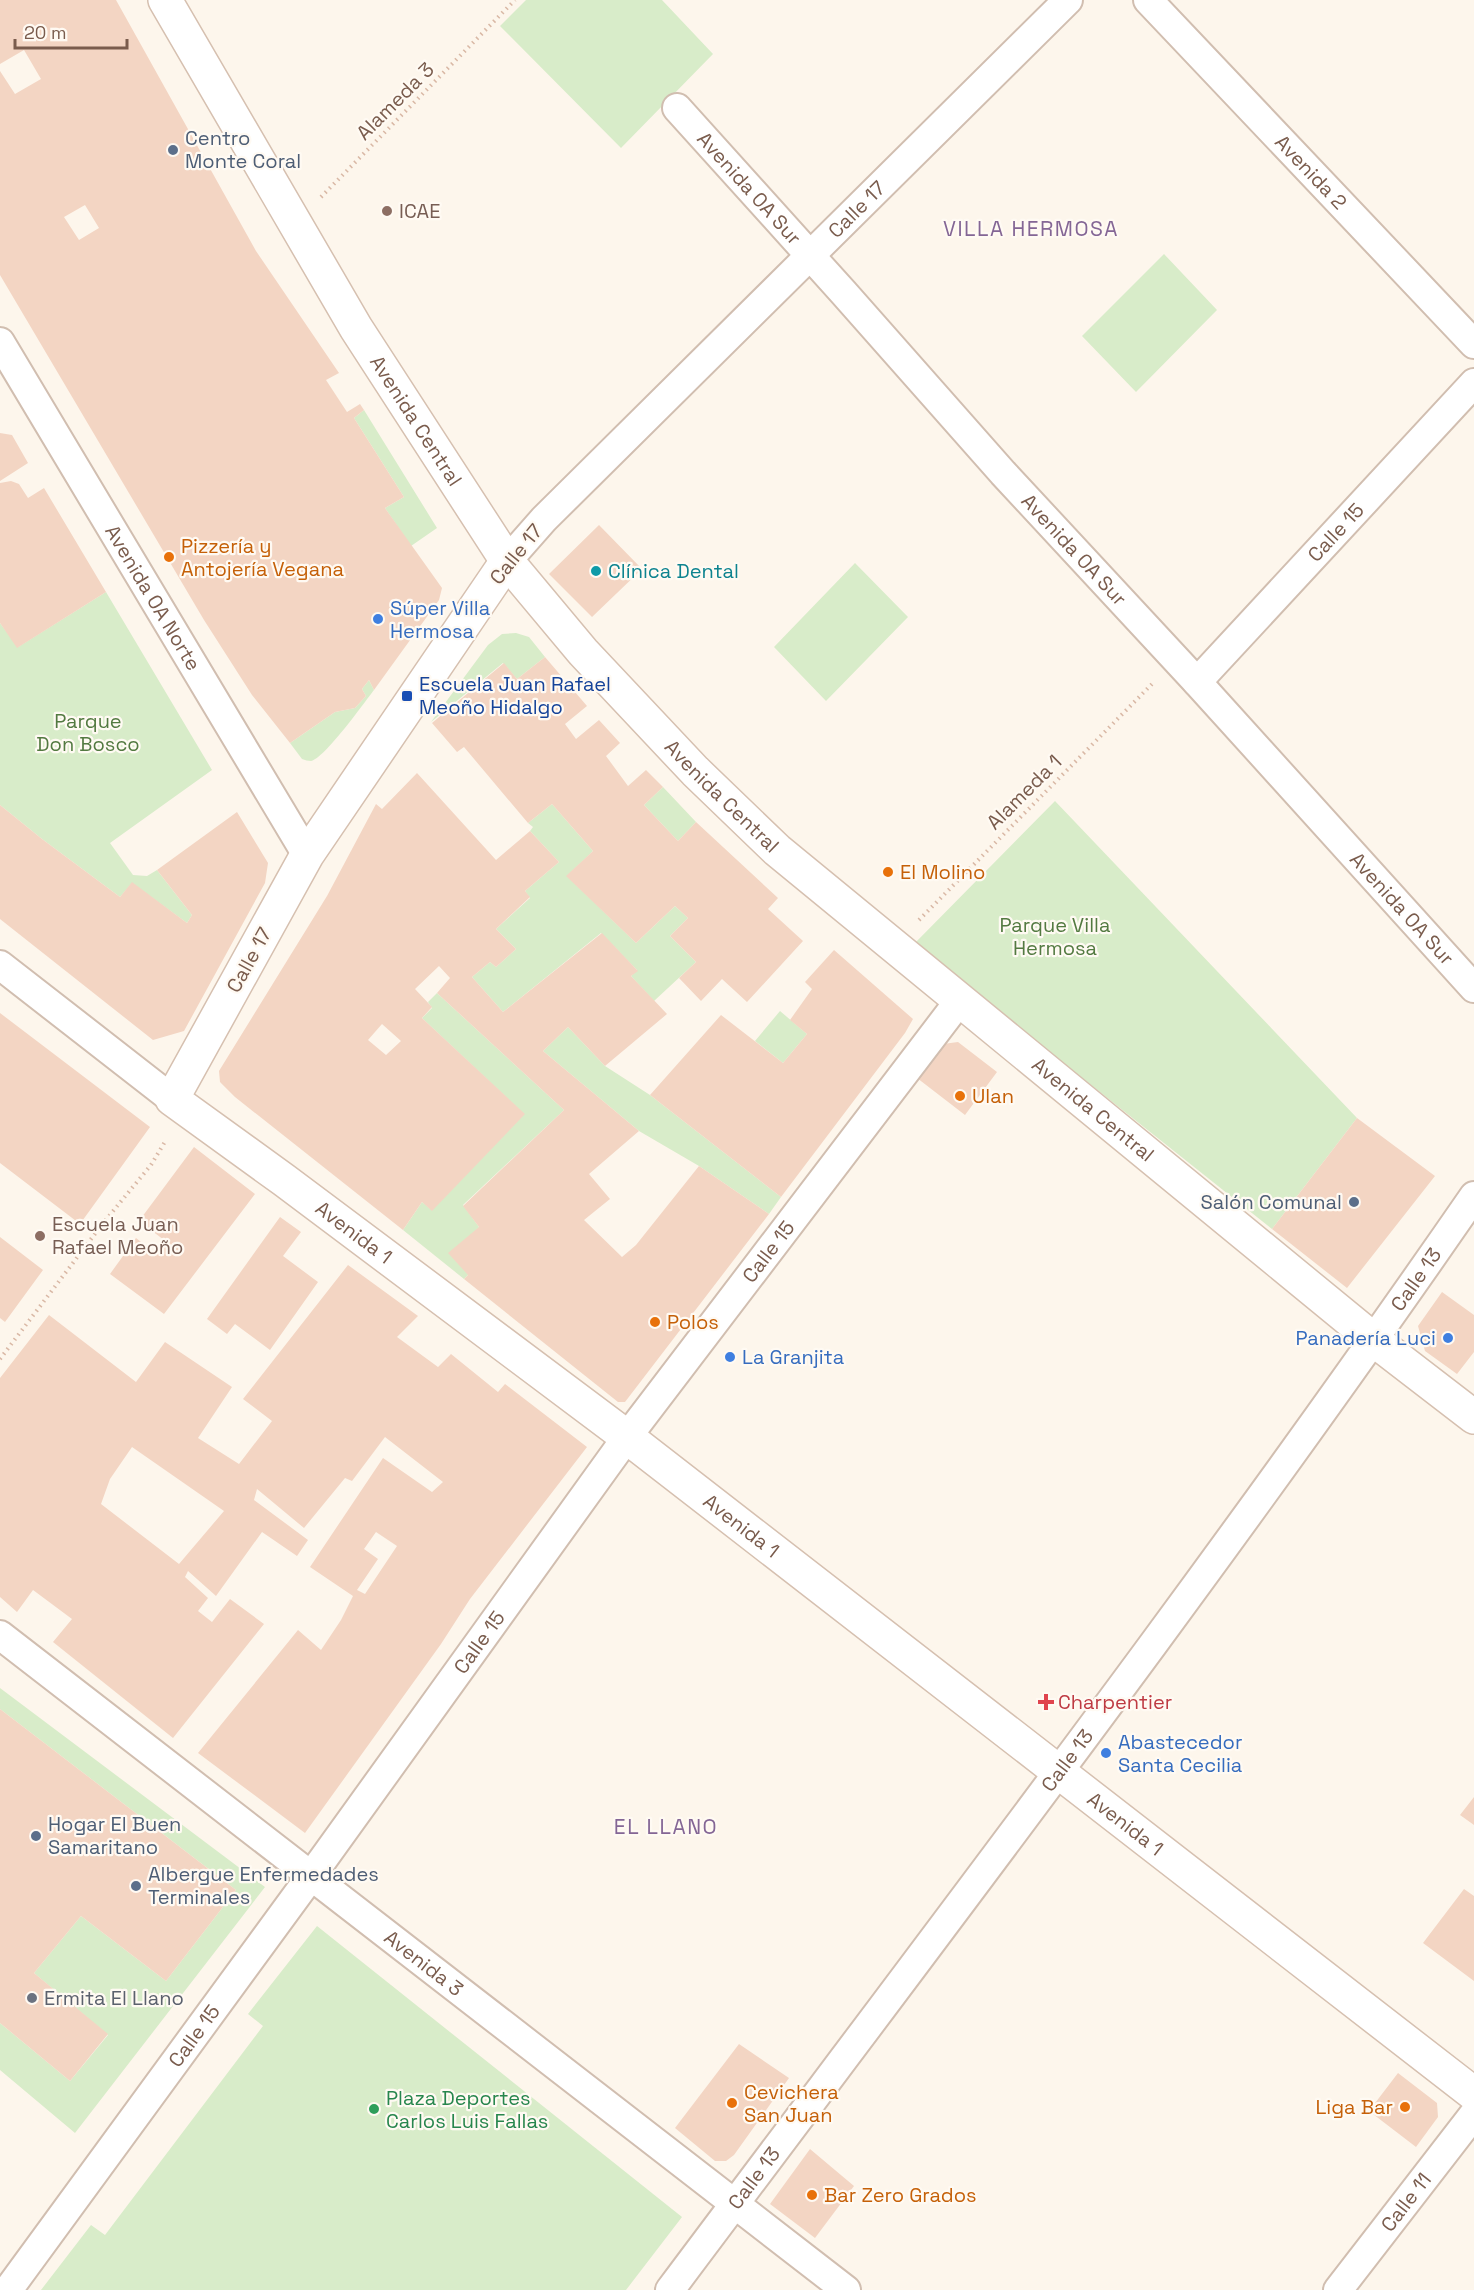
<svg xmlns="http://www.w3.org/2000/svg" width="1474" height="2290" viewBox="0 0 1474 2290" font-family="'Space Grotesk',sans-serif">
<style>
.green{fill:#d8ecc9}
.building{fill:#f3d5c3;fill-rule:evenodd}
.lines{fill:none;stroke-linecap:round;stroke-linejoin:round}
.street-casing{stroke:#d1beb0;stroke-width:32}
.secondary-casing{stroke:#d6c0b0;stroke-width:36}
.path{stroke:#d9b8a5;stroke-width:4;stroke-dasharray:1.5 4.5;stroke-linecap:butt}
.street{stroke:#fff;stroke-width:28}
.secondary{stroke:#fff;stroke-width:33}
.service-dot{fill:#5c6f8a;stroke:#fffaf3;stroke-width:2}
.education-dot{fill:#8d6e63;stroke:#fffaf3;stroke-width:2}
.food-dot{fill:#e8710a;stroke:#fffaf3;stroke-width:2}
.culture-dot{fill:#0f9aa8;stroke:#fffaf3;stroke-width:2}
.shop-dot{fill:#3f7fe0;stroke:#fffaf3;stroke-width:2}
.transit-dot{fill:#1a4fb4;stroke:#fffaf3;stroke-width:2}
.health-dot{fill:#e0444e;stroke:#fffaf3;stroke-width:2}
.worship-dot{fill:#6b7280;stroke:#fffaf3;stroke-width:2}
.leisure-dot{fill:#2e9e5b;stroke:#fffaf3;stroke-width:2}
.labels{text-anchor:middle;stroke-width:4.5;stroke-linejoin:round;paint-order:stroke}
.street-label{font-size:20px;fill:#7a5c4d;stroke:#fffaf3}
.service-label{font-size:20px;fill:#4e5e75;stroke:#fffaf3;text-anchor:start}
.education-label{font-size:20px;fill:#785e54;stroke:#fffaf3;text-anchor:start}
.food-label{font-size:20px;fill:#c56008;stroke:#fffaf3;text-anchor:start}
.culture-label{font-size:20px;fill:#0d838f;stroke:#fffaf3;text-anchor:start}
.shop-label{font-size:20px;fill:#366cbe;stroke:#fffaf3;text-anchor:start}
.transit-label{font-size:20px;fill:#164399;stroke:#fffaf3;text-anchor:start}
.park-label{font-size:20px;fill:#537a41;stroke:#fffaf3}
.health-label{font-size:20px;fill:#be3a42;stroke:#fffaf3;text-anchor:start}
.worship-label{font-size:20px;fill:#5b616d;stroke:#fffaf3;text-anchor:start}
.leisure-label{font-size:20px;fill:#27864d;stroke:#fffaf3;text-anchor:start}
.neighbourhood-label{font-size:21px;letter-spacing:1.5px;fill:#846695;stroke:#fffaf3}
</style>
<rect width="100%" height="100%" fill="#fdf6ec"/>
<path class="green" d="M526 0H662L713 54 621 148 500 26Z
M1164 254 1217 310 1136 392 1082 336Z
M364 410 437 528 411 546 385 508 404 497 354 418Z
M855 563 908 617 826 701 774 647Z
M106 592 212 770 110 843 133 875 147 876 157 870 192 915 187 923 132 883 120 897 42 839 0 805V623L18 647Z
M516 633 529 637 545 657 517 679 503 663 431 722 488 645 502 634Z
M369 680 374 690C364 703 324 759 311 761 308 761 305 760 302 759L290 743 335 712 355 708 366 696 362 689Z
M663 787 696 822 678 841 644 805Z
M1055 801 1357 1118 1272 1229 914 944Z
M552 804 593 851 567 876 636 943 675 906 688 918 670 936 696 962 654 1001 631 976 637 970 601 933 503 1012 472 977 490 962 496 967 516 949 496 929 530 898 525 891 559 862 530 831 533 827 528 823Z
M437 993 564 1110 463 1205 479 1227 468 1275 464 1279 403 1230 422 1202 432 1210 524 1114 422 1018 432 1008 428 1002Z
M780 1011 807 1034 783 1063 755 1041Z
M568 1027 605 1066 650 1095 781 1197 769 1214 699 1166 639 1131 543 1051Z
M0 1688 265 1887 75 2133 0 2070V2023L70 2081 108 2035 34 1973 81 1916 166 1981 236 1890 0 1709Z
M317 1926 682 2217 626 2290H41L91 2225 105 2235 263 2026 248 2014Z"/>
<path class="building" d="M0 0H116L256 251 339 373 326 380 347 412 360 404 364 410 354 418 404 497 385 508 442 588 439 600 374 690 369 680 362 689 366 696 355 708 335 712 290 743 252 695 204 620 0 275V71L15 94 41 79 24 50 0 64ZM85 205 99 228 79 240 64 217Z
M0 433 12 435 28 463 0 481Z
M11 481 19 484 28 498 44 488 106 592 17 648 0 623V483Z
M599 525 642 569 592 617 549 574Z
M545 657 587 706 565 724 576 739 599 720 620 743 606 756 628 786 646 770 663 787 644 805 678 841 696 822 778 898 768 909 803 941 747 1002 722 979 701 1001 679 978 696 962 670 936 688 918 675 906 636 943 566 876 593 851 552 804 528 823 464 747 457 752 432 723 504 663 517 679Z
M417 773 496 860 530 831 559 862 525 891 530 897 496 929 516 949 496 967 490 962 472 977 503 1012 602 933 638 971 631 976 667 1014 605 1066 568 1027 543 1051 639 1131 589 1174 610 1199 584 1220 622 1257 636 1245 699 1166 769 1214 625 1402H618L464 1279 468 1275 448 1253 479 1227 463 1206 564 1110 437 993 450 978 439 966 415 989 432 1007 422 1018 525 1114 432 1211 422 1202 403 1230 235 1097 220 1082 219 1071 327 896 376 804 382 809ZM382 1024 401 1041 386 1055 368 1040Z
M0 805 42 839 120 897 132 882 187 923 192 915 157 870 237 812 268 863 265 883 184 1031 153 1040 0 919Z
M834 950 913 1019 905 1033 781 1197 650 1095 721 1015 783 1063 807 1034 790 1020 812 989 805 982Z
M0 1013 150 1127 80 1224 0 1163Z
M958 1042 997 1072 965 1115 917 1078 943 1044Z
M1357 1118 1435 1176 1347 1288 1272 1229Z
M194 1147 255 1194 164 1314 110 1274 136 1238 155 1253 164 1240 139 1221Z
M280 1217 301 1232 283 1256 318 1282 270 1350 235 1324 227 1334 207 1319Z
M0 1237 43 1270 5 1322 0 1318Z
M348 1265 418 1316 397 1337 438 1367 451 1354 498 1392 505 1384 587 1447 470 1599 441 1644 305 1833 198 1753 298 1630 321 1650 341 1620 353 1596 310 1567 383 1458 432 1492 443 1482 385 1437 352 1481 345 1478 304 1528 257 1489 254 1500 308 1540 297 1556 262 1532 216 1596 188 1571 185 1577 208 1598 198 1611 212 1622 230 1599 264 1624 173 1738 53 1642 72 1619 33 1590 17 1612 0 1597V1378L49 1315 136 1382 165 1342 232 1387 198 1438 239 1464 272 1421 243 1399ZM132 1447 224 1511 179 1564 101 1504 110 1479ZM376 1532 397 1546 365 1594 357 1590 378 1559 364 1549Z
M1442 1292 1474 1315V1352L1457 1374 1425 1351 1418 1326Z
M0 1709 236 1890 166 1981 81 1916 34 1973 108 2034 70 2081 0 2023Z
M1474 1797V1825L1460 1815Z
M1464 1889 1474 1896V1981L1423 1943Z
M739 2044 789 2078 734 2155 726 2161H715L675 2128Z
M1398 2073 1437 2103 1438 2117 1416 2147 1369 2111Z
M810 2149 854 2186 815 2238 770 2204Z"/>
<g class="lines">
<g class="street-casing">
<g id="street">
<path id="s1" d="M1148 0 1474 344"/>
<path id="s2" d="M677 108 843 292 1003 473 1197 682 1474 988"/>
<path id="s3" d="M0 342 307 855"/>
<path id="s4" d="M507 561 544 519 1068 0"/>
<path id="s5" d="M1197 682 1474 383"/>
<path d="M0 965 172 1099"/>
<path id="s6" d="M0 1635 846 2290"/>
<path id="s7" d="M8 2290 311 1876 627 1437 960 1000"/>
<path id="s8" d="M670 2290C941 1928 1217 1568 1474 1196"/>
<path id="s9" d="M1338 2290 1474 2114"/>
</g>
</g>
<g class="secondary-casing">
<g id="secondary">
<path id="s10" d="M165 0 356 328 507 561 583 652 695 771 777 850 1374 1340 1474 1417"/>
<path id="s11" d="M507 561 307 855 172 1099 284 1180 627 1437 1474 2094"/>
</g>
</g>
<path class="path" d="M321 197 515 0
M919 920 1154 682
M0 1359 104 1222 151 1165 166 1140"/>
<use href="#street" class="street"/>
<use href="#secondary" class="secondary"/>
</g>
<g class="service-dot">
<circle cx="173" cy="150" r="6"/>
<circle cx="1354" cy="1202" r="6"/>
<circle cx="36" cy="1836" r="6"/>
<circle cx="136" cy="1886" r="6"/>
</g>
<g class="education-dot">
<circle cx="387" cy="211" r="6"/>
<circle cx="40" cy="1236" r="6"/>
</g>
<g class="food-dot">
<circle cx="169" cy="557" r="6"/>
<circle cx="888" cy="872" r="6"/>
<circle cx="960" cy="1096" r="6"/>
<circle cx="655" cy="1322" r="6"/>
<circle cx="732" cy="2103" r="6"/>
<circle cx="1405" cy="2107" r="6"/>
<circle cx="812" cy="2195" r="6"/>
</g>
<circle class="culture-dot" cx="596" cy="571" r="6"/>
<g class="shop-dot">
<circle cx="378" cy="619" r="6"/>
<circle cx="1448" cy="1338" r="6"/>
<circle cx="730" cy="1357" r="6"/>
<circle cx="1106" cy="1753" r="6"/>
</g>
<rect class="transit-dot" x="401" y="690" width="12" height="12" rx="3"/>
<path class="health-dot" d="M1043 1693h6v6h6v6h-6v6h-6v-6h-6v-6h6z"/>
<circle class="worship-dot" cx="32" cy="1998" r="6"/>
<circle class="leisure-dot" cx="374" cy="2109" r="6"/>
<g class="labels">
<g class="street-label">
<text transform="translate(395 101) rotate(-45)" y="7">Alameda 3</text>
<text dy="7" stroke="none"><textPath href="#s1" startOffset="237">Avenida 2</textPath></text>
<text dy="7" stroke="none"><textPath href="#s2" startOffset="108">Avenida 0A Sur</textPath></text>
<text dy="7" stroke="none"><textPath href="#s4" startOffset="496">Calle 17</textPath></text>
<text dy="7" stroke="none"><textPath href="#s10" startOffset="490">Avenida Central</textPath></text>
<text dy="7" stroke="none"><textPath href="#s5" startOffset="204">Calle 15</textPath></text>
<text dy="7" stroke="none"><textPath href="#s2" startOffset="594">Avenida 0A Sur</textPath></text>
<text transform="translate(516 554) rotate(-51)" y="7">Calle 17</text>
<text dy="7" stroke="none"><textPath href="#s3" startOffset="298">Avenida 0A Norte</textPath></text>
<text transform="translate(1024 792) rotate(-45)" y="7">Alameda 1</text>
<text dy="7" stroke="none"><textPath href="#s10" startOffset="976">Avenida Central</textPath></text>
<text dy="7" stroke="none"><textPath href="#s2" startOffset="1080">Avenida 0A Sur</textPath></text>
<text transform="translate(249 960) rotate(-61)" y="7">Calle 17</text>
<text dy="7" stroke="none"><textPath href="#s10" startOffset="1462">Avenida Central</textPath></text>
<text dy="7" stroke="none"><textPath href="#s11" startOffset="860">Avenida 1</textPath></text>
<text dy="7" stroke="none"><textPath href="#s7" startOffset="1287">Calle 15</textPath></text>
<text dy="7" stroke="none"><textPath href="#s8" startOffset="1256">Calle 13</textPath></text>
<text dy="7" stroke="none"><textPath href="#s11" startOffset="1346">Avenida 1</textPath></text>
<text dy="7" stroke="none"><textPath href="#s7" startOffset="801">Calle 15</textPath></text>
<text dy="7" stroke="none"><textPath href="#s8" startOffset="662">Calle 13</textPath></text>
<text dy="7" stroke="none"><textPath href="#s11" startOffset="1832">Avenida 1</textPath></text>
<text dy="7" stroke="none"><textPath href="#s6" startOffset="536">Avenida 3</textPath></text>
<text dy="7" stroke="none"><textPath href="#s7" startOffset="315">Calle 15</textPath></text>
<text dy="7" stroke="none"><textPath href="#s8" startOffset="140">Calle 13</textPath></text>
<text dy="7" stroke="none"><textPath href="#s9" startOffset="111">Calle 11</textPath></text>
</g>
<g class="service-label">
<text x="185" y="145">Centro<tspan x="185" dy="23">Monte Coral</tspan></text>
<text x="1342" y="1209" text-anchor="end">Salón Comunal</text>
<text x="48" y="1831">Hogar El Buen<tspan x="48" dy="23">Samaritano</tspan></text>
<text x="148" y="1881">Albergue Enfermedades<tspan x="148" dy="23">Terminales</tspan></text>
</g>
<g class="education-label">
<text x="399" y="218">ICAE</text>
<text x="52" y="1231">Escuela Juan<tspan x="52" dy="23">Rafael Meoño</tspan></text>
</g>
<g class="food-label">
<text x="181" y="553">Pizzería y<tspan x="181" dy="23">Antojería Vegana</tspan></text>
<text x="900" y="879">El Molino</text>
<text x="972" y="1103">Ulan</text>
<text x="667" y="1329">Polos</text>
<text x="744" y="2099">Cevichera<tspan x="744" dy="23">San Juan</tspan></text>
<text x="1393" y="2114" text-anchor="end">Liga Bar</text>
<text x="824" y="2202">Bar Zero Grados</text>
</g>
<g class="culture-label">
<text x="608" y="578">Clínica Dental</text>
</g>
<g class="shop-label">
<text x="390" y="615">Súper Villa<tspan x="390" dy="23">Hermosa</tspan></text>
<text x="1436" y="1345" text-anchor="end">Panadería Luci</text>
<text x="742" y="1364">La Granjita</text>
<text x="1118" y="1749">Abastecedor<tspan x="1118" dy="23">Santa Cecilia</tspan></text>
</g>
<g class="transit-label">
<text x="419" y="691">Escuela Juan Rafael<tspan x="419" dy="23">Meoño Hidalgo</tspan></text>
</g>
<g class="park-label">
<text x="88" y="728">Parque<tspan x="88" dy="23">Don Bosco</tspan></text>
<text x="1055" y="932">Parque Villa<tspan x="1055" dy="23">Hermosa</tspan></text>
</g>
<g class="health-label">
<text x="1058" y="1709">Charpentier</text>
</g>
<g class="worship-label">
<text x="44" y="2005">Ermita El Llano</text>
</g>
<g class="leisure-label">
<text x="386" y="2105">Plaza Deportes<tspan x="386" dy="23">Carlos Luis Fallas</tspan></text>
</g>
<g class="neighbourhood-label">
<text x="1031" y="236">VILLA HERMOSA</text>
<text x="666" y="1834">EL LLANO</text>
</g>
</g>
<path d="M15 39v9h112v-9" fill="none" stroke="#7a5c4d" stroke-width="3"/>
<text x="24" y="39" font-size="18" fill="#7a5c4d" stroke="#fffaf3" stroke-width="4.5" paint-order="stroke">20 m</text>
</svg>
